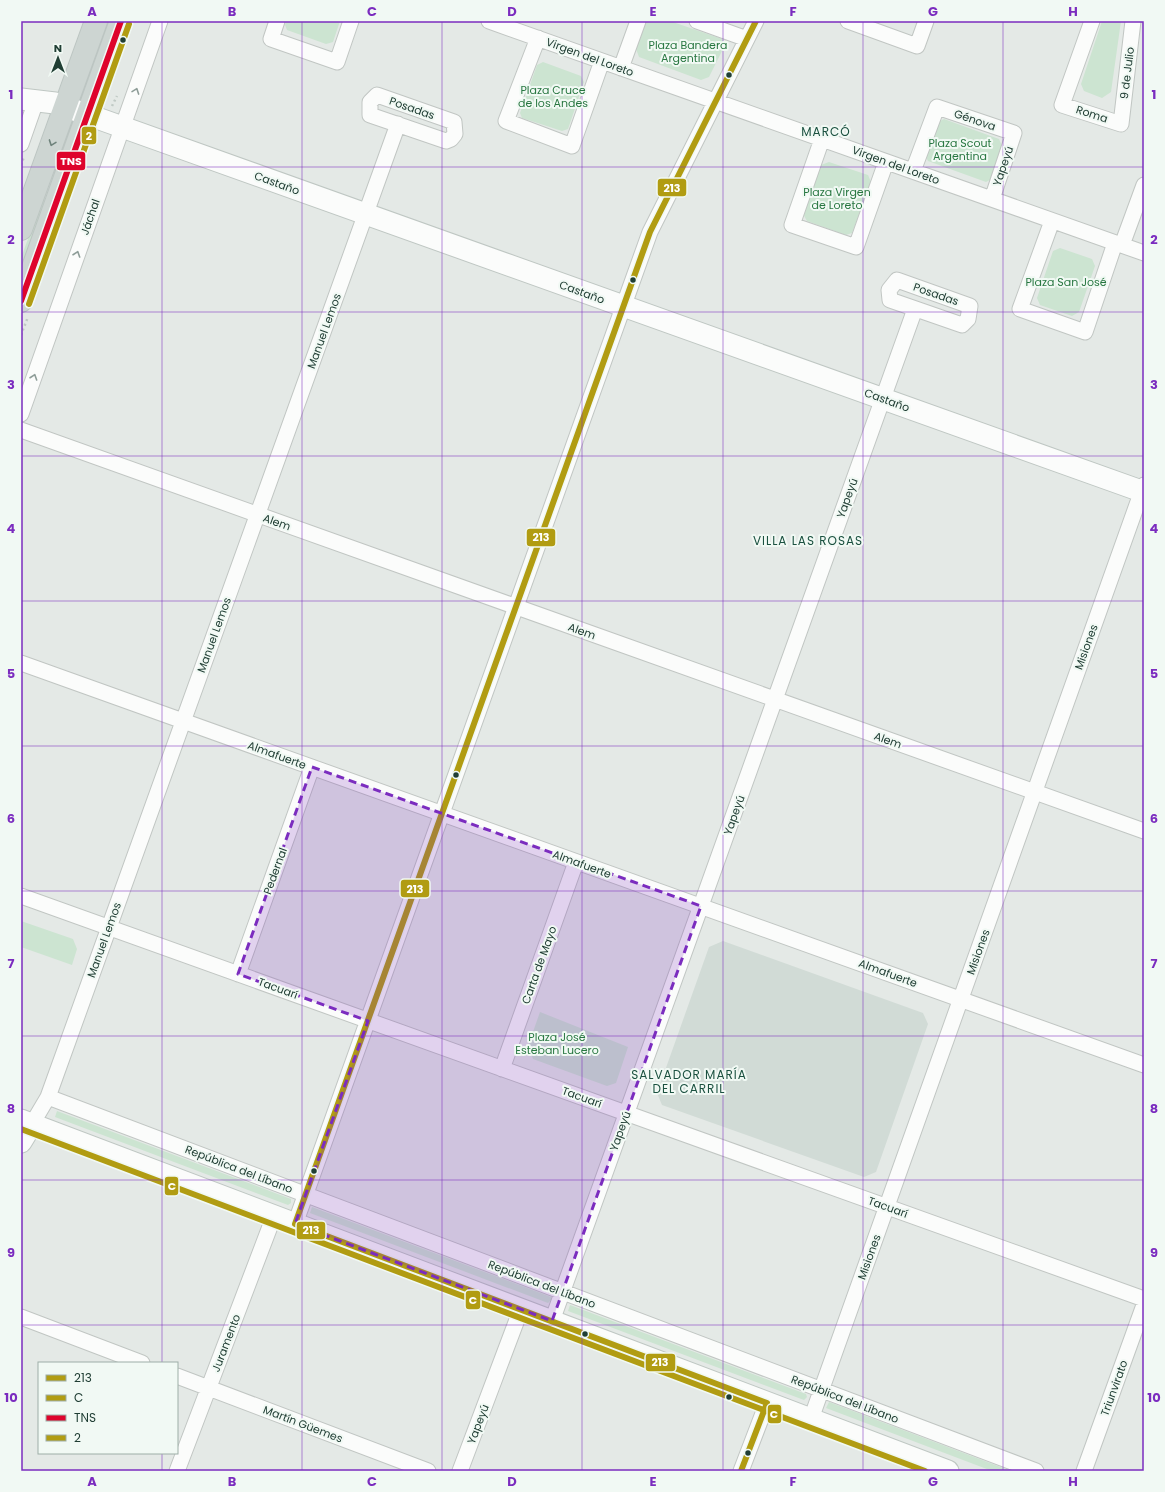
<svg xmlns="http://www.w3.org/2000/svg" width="1165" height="1492" viewBox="0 0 1165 1492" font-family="Poppins,sans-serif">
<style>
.built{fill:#d1dbd6}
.green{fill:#cce4d1}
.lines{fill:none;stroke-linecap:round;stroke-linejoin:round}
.street-casing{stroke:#c1c6c3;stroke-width:17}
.secondary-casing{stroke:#bfc7c3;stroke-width:23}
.primary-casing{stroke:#bcc5c2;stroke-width:24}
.path{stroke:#c0cac5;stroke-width:2.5;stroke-dasharray:2 3;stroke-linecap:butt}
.street{stroke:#fbfcfb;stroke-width:15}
.secondary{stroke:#fbfcfb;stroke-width:21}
.primary{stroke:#cdd5d2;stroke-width:22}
.bus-1-casing{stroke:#f1f9f4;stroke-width:9}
.bus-2-casing{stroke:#f1f9f4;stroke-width:9}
.bus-3-casing{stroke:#f1f9f4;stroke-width:9}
.bus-4-casing{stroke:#f1f9f4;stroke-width:9}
.bus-1{stroke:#b19c12;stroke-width:6}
.bus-2{stroke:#b19c12;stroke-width:6}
.bus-3{stroke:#de042c;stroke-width:6}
.bus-4{stroke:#b19c12;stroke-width:6}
.oneway{stroke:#8e9d98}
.oneway2{stroke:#6e827b}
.marked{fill:#7b2cbf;fill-opacity:0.2;stroke:#7b2cbf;stroke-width:3;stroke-dasharray:8 5;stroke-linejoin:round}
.grid{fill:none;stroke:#7b2cbf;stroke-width:1;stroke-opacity:0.55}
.bus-dot{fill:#203e34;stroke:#f1f9f4;stroke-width:1.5}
.labels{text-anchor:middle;stroke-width:4;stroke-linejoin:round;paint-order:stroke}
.park-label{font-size:11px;fill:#287741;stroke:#f1f9f4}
.street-label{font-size:11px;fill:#203e34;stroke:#f1f9f4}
.neighbourhood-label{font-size:12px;letter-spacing:1px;fill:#1b5140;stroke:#f1f9f4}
.line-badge{stroke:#f1f9f4;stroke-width:1.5}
.badge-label{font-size:11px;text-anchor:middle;font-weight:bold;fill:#fff}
.neatline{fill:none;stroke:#7b2cbf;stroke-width:1.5}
.grid-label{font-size:13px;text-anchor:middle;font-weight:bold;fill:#7b2cbf}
</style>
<rect width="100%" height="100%" fill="#e4e9e6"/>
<path class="built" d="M723 941 923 1013 928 1024 876 1172 864 1177 662 1105 657 1093 709 947Z"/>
<path class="green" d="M286 21H340L333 42 326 44 287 30 285 25Z
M646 21H670L722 39 725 45 709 77 701 80 639 57 636 49Z
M1102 21H1121L1111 92 1102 98 1084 91 1081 84Z
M543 62 581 76 584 82 568 129 562 131 522 118 520 113 537 65Z
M944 119 999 139 1002 146 990 180 986 182 928 161 926 157 940 121Z
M58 156 49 182 39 221 21 272V258Z
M829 162 868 175 871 182 852 233 846 235 807 221 803 214 821 165Z
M1060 248 1092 259 1095 266 1079 312 1072 316 1040 305 1037 298 1053 251Z
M21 921 73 939 77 949 72 965 21 947Z
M540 1012 628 1047 616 1083 607 1086 533 1059 528 1046Z
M57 1111 291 1199V1203L288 1205 55 1117Z
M312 1207 551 1297V1300L548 1303 310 1213Z
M570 1305 806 1394 807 1397 804 1400 568 1311Z
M829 1402 1011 1471H992L826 1408Z"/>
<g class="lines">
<g class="street-casing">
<path id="street" d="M277 21 271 39 337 62 351 21
M489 21 1144 253
M697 21 747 39
M848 21 917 46 926 21
M1092 21 1062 105 1121 124 1133 21
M538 38 506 121 572 146 602 61
M621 68 638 21
M377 95 454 122 455 134 451 139 446 141 370 115V102Z
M822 139 792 225 856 247 886 162
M21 144 36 101
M913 171 937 107 1014 133 992 199
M1052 221 1020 309 1085 332 1115 243
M1122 245 1144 185
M897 280 970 306 968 319 962 325 890 300 889 290Z
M21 414 160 21
M21 430 1144 831
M21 663 1144 1065
M21 896 1144 1299
M238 974 312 767
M502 1069 576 862
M48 1097 1036 1471
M32 1124 48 1097 398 124
M295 1224 650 232 756 21
M21 1317 142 1363
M552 1321 915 309
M177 1376 428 1471
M811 1419 1144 485
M177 1471 274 1216
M460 1471 521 1309
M741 1471 767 1403
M1084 1471 1144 1305"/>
</g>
<g class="secondary-casing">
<path id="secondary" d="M21 99 55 103 1144 492
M21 1120 948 1471
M21 1142 32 1124"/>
</g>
<g class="primary-casing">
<path id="primary" d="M21 229 96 21
M21 301 121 21"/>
</g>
<path class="path" d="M112 106 117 96
M21 165 24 157
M21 335 28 317"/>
<use href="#street" class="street"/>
<use href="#secondary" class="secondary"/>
<use href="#primary" class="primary"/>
<g class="bus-1-casing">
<path id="bus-1" d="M741 1471 767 1403 295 1224 650 232 756 21"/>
</g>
<g class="bus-2-casing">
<path id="bus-2" d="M21 1129 925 1471"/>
</g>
<g class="bus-3-casing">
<path id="bus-3" d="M21 301 121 21"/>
</g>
<g class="bus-4-casing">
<path id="bus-4" d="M29 304 129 24"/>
</g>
<use href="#bus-1" class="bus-1"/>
<use href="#bus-2" class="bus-2"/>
<use href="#bus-3" class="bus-3"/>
<use href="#bus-4" class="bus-4"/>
</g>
<defs><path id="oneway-chevron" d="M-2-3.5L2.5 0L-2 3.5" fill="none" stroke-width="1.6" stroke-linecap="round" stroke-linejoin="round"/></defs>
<g class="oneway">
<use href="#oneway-chevron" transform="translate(136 91) rotate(-70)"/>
<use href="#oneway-chevron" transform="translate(77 254) rotate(-71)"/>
<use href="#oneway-chevron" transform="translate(34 377) rotate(-71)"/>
</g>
<use class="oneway2" href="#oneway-chevron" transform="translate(52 143) rotate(110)"/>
<path class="marked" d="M312 767 701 906 552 1321 295 1224 368 1021 238 974Z"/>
<path class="grid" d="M162 21V1363M302 21V1471M442 21V1471M582 21V1471M723 21V1471M863 21V1471M1003 21V1471M21 167H1144M21 312H1144M21 456H1144M21 601H1144M21 746H1144M21 891H1144M21 1036H1144M21 1180H1144M21 1325H1144M162 1453V1471"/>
<g class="bus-dot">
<circle cx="123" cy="40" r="3.5"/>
<circle cx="729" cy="75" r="3.5"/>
<circle cx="633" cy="280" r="3.5"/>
<circle cx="456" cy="775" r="3.5"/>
<circle cx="314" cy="1171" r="3.5"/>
<circle cx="585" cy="1334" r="3.5"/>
<circle cx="729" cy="1397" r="3.5"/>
<circle cx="748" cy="1453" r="3.5"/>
</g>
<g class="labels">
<g class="park-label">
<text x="688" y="49">Plaza Bandera<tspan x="688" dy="13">Argentina</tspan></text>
<text x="553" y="94">Plaza Cruce<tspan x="553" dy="13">de los Andes</tspan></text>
<text x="960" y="147">Plaza Scout<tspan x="960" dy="13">Argentina</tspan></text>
<text x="837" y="196">Plaza Virgen<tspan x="837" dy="13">de Loreto</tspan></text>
<text x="1066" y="286">Plaza San José</text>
<text x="557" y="1041">Plaza José<tspan x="557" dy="13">Esteban Lucero</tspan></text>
</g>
<g class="street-label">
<text transform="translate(590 57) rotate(20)" y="4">Virgen del Loreto</text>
<text transform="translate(1127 73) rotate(-83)" y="4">9 de Julio</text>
<text transform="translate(412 108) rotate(19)" y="4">Posadas</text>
<text transform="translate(1092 114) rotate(18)" y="4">Roma</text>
<text transform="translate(975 120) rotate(19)" y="4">Génova</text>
<text transform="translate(896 165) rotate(20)" y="4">Virgen del Loreto</text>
<text transform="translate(1003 166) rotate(-71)" y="4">Yapeyú</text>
<text transform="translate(277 183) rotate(20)" y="4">Castaño</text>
<text transform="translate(90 217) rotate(-71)" y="4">Jáchal</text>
<text transform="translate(582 292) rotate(20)" y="4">Castaño</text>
<text transform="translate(936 294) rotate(19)" y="4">Posadas</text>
<text transform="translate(324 331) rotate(-70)" y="4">Manuel Lemos</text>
<text transform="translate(887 400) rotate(20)" y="4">Castaño</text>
<text transform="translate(847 498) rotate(-70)" y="4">Yapeyú</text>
<text transform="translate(277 522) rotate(20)" y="4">Alem</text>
<text transform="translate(582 631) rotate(20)" y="4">Alem</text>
<text transform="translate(214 635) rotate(-70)" y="4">Manuel Lemos</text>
<text transform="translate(1086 647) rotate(-70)" y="4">Misiones</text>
<text transform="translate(888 740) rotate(20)" y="4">Alem</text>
<text transform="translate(277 755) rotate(20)" y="4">Almafuerte</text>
<text transform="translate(734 815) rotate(-70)" y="4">Yapeyú</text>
<text transform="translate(582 864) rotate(20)" y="4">Almafuerte</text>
<text transform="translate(275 871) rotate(-70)" y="4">Pedernal</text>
<text transform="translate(104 940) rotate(-70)" y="4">Manuel Lemos</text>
<text transform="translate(978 952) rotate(-70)" y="4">Misiones</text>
<text transform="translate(539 965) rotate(-70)" y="4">Carta de Mayo</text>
<text transform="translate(888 973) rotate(20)" y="4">Almafuerte</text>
<text transform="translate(278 988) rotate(20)" y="4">Tacuarí</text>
<text transform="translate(582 1097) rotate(20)" y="4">Tacuarí</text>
<text transform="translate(620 1131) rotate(-70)" y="4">Yapeyú</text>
<text transform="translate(239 1169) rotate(21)" y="4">República del Líbano</text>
<text transform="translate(888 1207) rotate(20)" y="4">Tacuarí</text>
<text transform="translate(869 1257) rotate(-70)" y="4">Misiones</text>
<text transform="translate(542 1284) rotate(21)" y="4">República del Líbano</text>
<text transform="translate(226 1343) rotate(-69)" y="4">Juramento</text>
<text transform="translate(1114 1388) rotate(-70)" y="4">Triunvirato</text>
<text transform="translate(845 1399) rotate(21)" y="4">República del Líbano</text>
<text transform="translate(303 1424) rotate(21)" y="4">Martín Güemes</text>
<text transform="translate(478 1424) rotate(-69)" y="4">Yapeyú</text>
</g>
<g class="neighbourhood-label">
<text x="826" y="136">MARCÓ</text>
<text x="808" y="545">VILLA LAS ROSAS</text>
<text x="689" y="1079">SALVADOR MARÍA<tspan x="689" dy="14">DEL CARRIL</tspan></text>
</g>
</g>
<g class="line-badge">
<rect x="81" y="126" width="16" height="19" rx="4" fill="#b19c12"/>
<rect x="56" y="151" width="30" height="20" rx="4" fill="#de042c"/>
<rect x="657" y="178" width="30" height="19" rx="4" fill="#b19c12"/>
<rect x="526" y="528" width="30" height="19" rx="4" fill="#b19c12"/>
<rect x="400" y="879" width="30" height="19" rx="4" fill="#b19c12"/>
<rect x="164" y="1176" width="15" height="20" rx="4" fill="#b19c12"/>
<rect x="296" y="1221" width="30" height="19" rx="4" fill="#b19c12"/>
<rect x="465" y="1290" width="16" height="20" rx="4" fill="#b19c12"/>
<rect x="645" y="1353" width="31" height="19" rx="4" fill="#b19c12"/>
<rect x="767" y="1404" width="15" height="20" rx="4" fill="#b19c12"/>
</g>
<g class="badge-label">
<text x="89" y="140">2</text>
<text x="71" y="165">TNS</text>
<text x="672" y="192">213</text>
<text x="541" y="541">213</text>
<text x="415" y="893">213</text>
<text x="172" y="1190">C</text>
<text x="311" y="1234">213</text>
<text x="473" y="1304">C</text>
<text x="660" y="1366">213</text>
<text x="774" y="1418">C</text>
</g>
<rect width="1165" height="1492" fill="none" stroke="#f1f9f4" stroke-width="44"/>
<rect x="38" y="1362" width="140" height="92" fill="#f1f9f4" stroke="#9daea7"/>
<rect x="46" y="1375" width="20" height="6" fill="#b19c12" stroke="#9daea7"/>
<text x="74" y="1382" font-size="12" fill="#203e34">213</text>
<rect x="46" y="1395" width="20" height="6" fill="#b19c12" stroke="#9daea7"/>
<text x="74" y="1402" font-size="12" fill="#203e34">C</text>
<rect x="46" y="1415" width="20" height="6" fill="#de042c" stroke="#9daea7"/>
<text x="74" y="1422" font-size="12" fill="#203e34">TNS</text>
<rect x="46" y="1435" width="20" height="6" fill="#b19c12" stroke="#9daea7"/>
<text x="74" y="1442" font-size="12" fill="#203e34">2</text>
<g transform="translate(58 58)" stroke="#f1f9f4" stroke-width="3" paint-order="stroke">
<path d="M0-3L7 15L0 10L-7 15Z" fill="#203e34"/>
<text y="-6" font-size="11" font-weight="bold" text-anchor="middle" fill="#203e34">N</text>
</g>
<rect x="22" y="22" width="1121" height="1448" class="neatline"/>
<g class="grid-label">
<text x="92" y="16">A</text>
<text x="232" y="16">B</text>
<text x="372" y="16">C</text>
<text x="512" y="16">D</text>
<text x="653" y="16">E</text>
<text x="793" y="16">F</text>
<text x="933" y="16">G</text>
<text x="1073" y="16">H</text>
<text x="11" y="99">1</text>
<text x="1154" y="99">1</text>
<text x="11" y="244">2</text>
<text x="1154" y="244">2</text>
<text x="11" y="389">3</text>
<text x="1154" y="389">3</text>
<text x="11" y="533">4</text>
<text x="1154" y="533">4</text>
<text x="11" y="678">5</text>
<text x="1154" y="678">5</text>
<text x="11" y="823">6</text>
<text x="1154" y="823">6</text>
<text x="11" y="968">7</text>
<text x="1154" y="968">7</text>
<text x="11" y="1113">8</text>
<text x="1154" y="1113">8</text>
<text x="11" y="1257">9</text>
<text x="1154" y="1257">9</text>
<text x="11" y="1402">10</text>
<text x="1154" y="1402">10</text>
<text x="92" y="1486">A</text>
<text x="232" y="1486">B</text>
<text x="372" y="1486">C</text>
<text x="512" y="1486">D</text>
<text x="653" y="1486">E</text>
<text x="793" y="1486">F</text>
<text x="933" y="1486">G</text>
<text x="1073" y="1486">H</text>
</g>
</svg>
